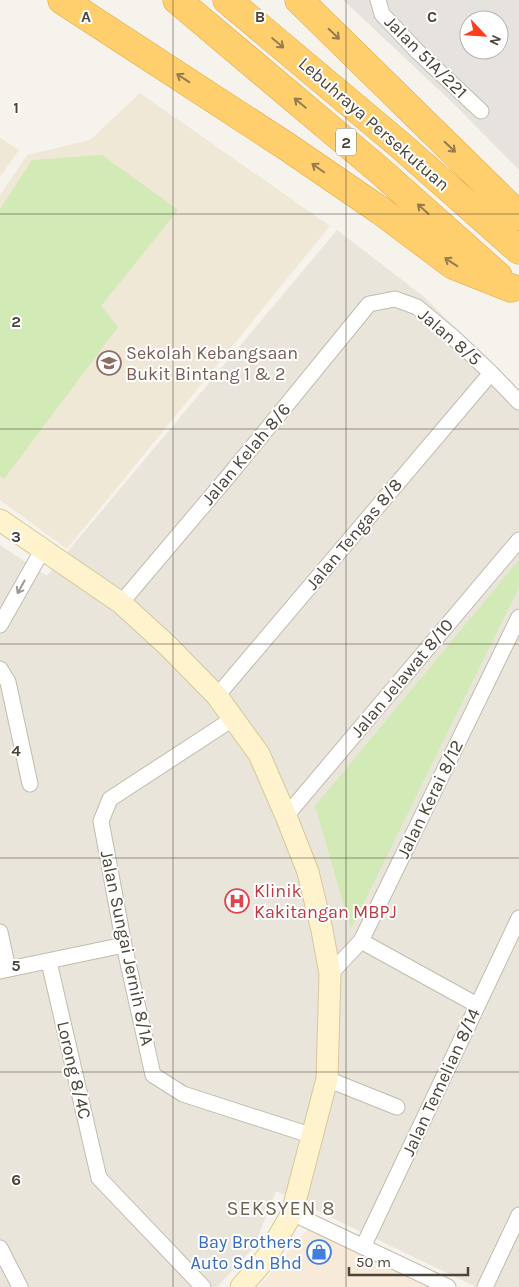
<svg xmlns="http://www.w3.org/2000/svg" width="519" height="1287" viewBox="0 0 519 1287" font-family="Karla,sans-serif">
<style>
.residential{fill:#eae5da}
.commercial{fill:#f7ead8}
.industrial{fill:#e6e2dd;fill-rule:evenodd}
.education{fill:#efe8d6}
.green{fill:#d2eab5}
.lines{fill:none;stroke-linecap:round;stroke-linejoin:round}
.street-casing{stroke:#c2bbae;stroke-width:17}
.secondary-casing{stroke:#d6c79b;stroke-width:23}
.highway-casing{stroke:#e0a43c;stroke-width:29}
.street{stroke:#fff;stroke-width:15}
.secondary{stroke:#fff3cd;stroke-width:21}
.highway{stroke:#ffcf6e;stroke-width:28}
.oneway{stroke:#937c4e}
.oneway2{stroke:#9c9892}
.grid{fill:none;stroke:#4b4439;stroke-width:1;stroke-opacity:0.55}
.labels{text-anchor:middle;stroke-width:4;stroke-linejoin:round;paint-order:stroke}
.shield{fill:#fff;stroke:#817c74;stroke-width:1}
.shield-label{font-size:16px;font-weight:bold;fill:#4b4439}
.street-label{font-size:18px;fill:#4b4439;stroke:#fff}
.education-label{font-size:18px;fill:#785e54;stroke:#fff;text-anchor:start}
.health-label{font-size:18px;fill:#be3a42;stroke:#fff;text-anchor:start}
.shop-label{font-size:18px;fill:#366cbe;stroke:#fff;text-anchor:end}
.quarter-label{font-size:20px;letter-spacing:1px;fill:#6e6250;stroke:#fff}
.grid-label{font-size:16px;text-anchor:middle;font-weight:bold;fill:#4b4439;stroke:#fff;stroke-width:4;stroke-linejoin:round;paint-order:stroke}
</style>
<rect width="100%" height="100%" fill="#f6f3ec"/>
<path class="residential" d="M337 230 423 296 519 390V1287H476L276 1191 254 1247 217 1287H0V545L47 576Z"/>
<path class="commercial" d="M308 1229 429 1287H259Z"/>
<path class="industrial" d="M343 0H519V170L453 103ZM469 20H499V50H469Z"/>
<path class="education" d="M140 93 330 226 67 549 0 500V195L27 155 90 140Z
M0 138 19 150 0 177Z"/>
<path class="green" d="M102 155 178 210 101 306 118 327 4 479 0 476V209L32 160Z
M519 560V587L351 929 315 806Z"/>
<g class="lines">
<g class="street-casing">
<path id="street" d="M378 0 382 14 417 51 481 111
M121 603 231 473 369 304 395 299 417 307 453 337 491 373 519 402
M0 625 43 549
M0 669 8 682 30 784
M217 696 491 373
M234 718 110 799 101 821 124 945 153 1075 183 1094 313 1136
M286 816 519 540
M0 932 8 969
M361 941 477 1005
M49 962 99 1178 203 1287
M0 971 124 945
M330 974 361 941 519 617
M327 1079 397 1107
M292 1213 448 1287
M363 1247 519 918
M0 1248 20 1287
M485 1287 519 1215"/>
</g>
<g class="secondary-casing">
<path id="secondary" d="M0 520 121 603 167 645 217 696 259 754 286 816 308 872 322 930 330 974 327 1079 292 1213 267 1257 241 1287"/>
</g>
<g class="highway-casing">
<path id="highway" d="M62 0 289 148 381 211 453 265 511 288
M177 0 379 170 498 276
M227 0 400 145 519 250
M299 0 519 216"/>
</g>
<use href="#street" class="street"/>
<use href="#secondary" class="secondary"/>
<use href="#highway" class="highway"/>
</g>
<defs><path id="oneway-shaft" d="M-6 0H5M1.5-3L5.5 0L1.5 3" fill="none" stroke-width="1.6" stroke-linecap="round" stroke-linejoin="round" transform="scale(1.25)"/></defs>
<g class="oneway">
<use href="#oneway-shaft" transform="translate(334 34) rotate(44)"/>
<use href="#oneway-shaft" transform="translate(278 43) rotate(40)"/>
<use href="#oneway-shaft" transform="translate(183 78) rotate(-147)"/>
<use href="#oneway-shaft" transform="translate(300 103) rotate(-140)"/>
<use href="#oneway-shaft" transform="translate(450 147) rotate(44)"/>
<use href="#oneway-shaft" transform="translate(318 168) rotate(-145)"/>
<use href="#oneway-shaft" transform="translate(423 209) rotate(-138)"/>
<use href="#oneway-shaft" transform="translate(451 262) rotate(-147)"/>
</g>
<use class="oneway2" href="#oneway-shaft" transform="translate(21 587) rotate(119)"/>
<path class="grid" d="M173 0V1287M346 0V1287M0 214H519M0 429H519M0 644H519M0 858H519M0 1072H519"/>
<defs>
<g id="school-ring" transform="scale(1.25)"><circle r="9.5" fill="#fff" stroke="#8d6e63" stroke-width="1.5"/><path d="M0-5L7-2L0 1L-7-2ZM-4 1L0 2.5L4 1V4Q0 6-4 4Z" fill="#8d6e63"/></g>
<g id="hospital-ring" transform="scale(1.25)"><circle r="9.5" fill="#fff" stroke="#e0444e" stroke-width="1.5"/><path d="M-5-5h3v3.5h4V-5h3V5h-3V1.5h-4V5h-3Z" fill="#e0444e"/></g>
<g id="shop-ring" transform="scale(1.25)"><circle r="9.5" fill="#fff" stroke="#3f7fe0" stroke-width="1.5"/><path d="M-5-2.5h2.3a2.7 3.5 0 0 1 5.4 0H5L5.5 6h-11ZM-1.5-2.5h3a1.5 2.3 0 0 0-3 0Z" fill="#3f7fe0"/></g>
</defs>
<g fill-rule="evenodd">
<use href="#school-ring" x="109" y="363"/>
<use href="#hospital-ring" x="237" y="901"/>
<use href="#shop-ring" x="319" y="1252"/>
</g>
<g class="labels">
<rect class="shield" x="336" y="128.5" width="20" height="27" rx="4"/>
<g class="shield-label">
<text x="346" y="148">2</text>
</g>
<g class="street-label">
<text transform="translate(426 57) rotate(45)" y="6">Jalan 51A/221</text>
<text transform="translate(374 124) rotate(41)" y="6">Lebuhraya Persekutuan</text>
<text transform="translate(450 337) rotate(41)" y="6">Jalan 8/5</text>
<text transform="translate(246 454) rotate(-50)" y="6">Jalan Kelah 8/6</text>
<text transform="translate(354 534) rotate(-50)" y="6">Jalan Tengas 8/8</text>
<text transform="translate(402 678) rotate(-50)" y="6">Jalan Jelawat 8/10</text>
<text transform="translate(430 799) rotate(-64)" y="6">Jalan Kerai 8/12</text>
<text transform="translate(127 948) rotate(78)" y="6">Jalan Sungai Jernih 8/1A</text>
<text transform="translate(74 1070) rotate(77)" y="6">Lorong 8/4C</text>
<text transform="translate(441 1082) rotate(-65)" y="6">Jalan Temelian 8/14</text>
</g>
<g class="education-label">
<text x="126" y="359">Sekolah Kebangsaan<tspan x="126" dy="21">Bukit Bintang 1 &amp; 2</tspan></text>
</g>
<g class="health-label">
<text x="254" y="897">Klinik<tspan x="254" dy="21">Kakitangan MBPJ</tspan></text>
</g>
<g class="shop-label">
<text x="302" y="1248">Bay Brothers<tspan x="302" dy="21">Auto Sdn Bhd</tspan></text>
</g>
<g class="quarter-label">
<text x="281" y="1215">SEKSYEN 8</text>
</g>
</g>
<g class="grid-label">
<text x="86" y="22">A</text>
<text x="260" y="22">B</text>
<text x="432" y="22">C</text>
<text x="16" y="113">1</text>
<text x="16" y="327">2</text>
<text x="16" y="542">3</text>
<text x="16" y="756">4</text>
<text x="16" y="971">5</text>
<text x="16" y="1185">6</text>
</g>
<g transform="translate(484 35) rotate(115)"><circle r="24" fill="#ffffff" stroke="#b7b4b0"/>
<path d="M0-4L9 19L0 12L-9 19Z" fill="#fc3f1d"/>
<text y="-8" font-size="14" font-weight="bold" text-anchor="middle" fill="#4b4439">N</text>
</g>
<path d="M349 1267v8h119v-8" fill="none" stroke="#4b4439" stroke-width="2.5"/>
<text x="356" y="1267" font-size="15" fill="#4b4439" stroke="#ffffff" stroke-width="4" paint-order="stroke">50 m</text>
</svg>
